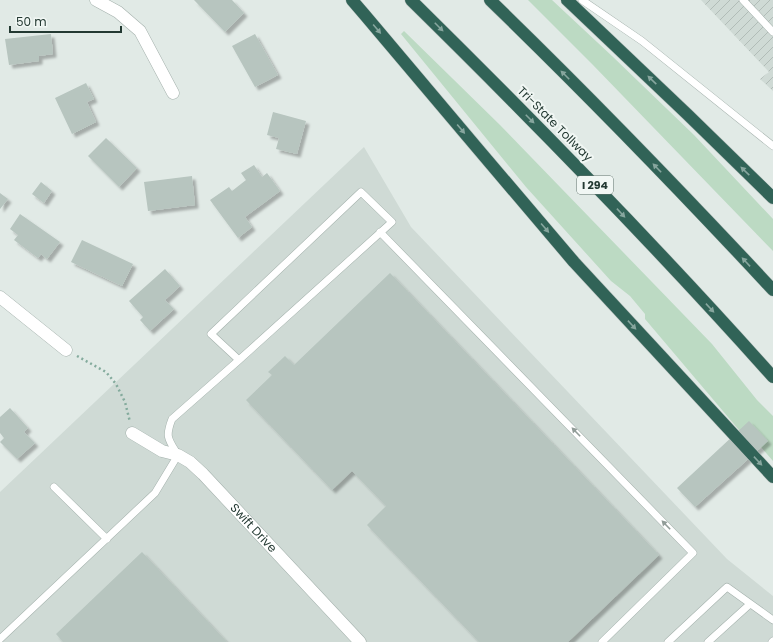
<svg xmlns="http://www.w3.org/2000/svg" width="773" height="642" viewBox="0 0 773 642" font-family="Poppins,sans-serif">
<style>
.built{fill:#cfdad5}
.industrial{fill:url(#industrial-furrows)}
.grass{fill:#bcdac3}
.building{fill:#b7c5bf;filter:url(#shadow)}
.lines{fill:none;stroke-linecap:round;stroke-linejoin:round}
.service-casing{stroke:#a4b1ac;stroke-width:8}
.minor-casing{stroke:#a4b1ac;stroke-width:13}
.motorway-casing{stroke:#bdc4c2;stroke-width:13}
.path{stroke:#84ab9d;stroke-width:2.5;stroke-dasharray:2 3;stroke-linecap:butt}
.service{stroke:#fff;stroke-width:7}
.minor{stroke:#fff;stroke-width:12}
.motorway{stroke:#316357;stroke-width:12}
.oneway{fill:#87a69e}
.oneway2{fill:#919c98}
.labels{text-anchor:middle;stroke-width:4;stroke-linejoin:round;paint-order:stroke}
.shield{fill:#f1f7f4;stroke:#61726c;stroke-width:1}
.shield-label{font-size:11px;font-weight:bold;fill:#233932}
.street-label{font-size:12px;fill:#233932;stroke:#f1f7f4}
</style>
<defs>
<pattern id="industrial-furrows" width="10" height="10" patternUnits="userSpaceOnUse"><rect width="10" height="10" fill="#cfdad5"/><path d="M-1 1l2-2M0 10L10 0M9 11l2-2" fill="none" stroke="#b1bcb7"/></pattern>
<filter id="shadow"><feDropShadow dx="3.5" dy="3.5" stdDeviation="1" flood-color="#0004"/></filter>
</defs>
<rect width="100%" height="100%" fill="#e1eae6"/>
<path class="built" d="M364 147 411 227 727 559 773 596V642H0V492Z"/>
<path class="industrial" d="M701 0H773V91L760 79 769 72Z"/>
<path class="grass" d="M528 0H552L612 56 694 135 773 219V251L593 65Z
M404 31 500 125 712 344 757 400 773 416V461L761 447 739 430 645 319V314L630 296 611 281 526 187 401 34Z"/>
<path class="building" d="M194 0H232L244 13 225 32Z
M51 34 53 54 39 56V61L9 65 5 39Z
M255 34 278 75 255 87 232 46Z
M86 83 94 99 87 102 96 122 72 134 55 98Z
M273 112 306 121 297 154 276 149 279 138 267 135Z
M106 138 137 168 119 187 88 156Z
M254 165 262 177 267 173 280 191 245 217 252 227 238 238 210 200 229 187 232 191 246 180 241 173Z
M192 176 195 205 148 211 144 182Z
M41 182 52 191 44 203 32 194Z
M0 193 8 199 0 209Z
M20 214 60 242 47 259 41 254 38 258 14 240 18 235 10 229Z
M82 240 133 264 122 286 71 262Z
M165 269 180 286 165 300 174 309 150 331 140 320 143 317 129 301Z
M390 273 659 555 568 642H479L367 525 386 506 352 471 332 490 246 400 272 375 268 372 285 356 294 365Z
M10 408 28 428 24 432 35 443 17 459 0 442 4 438 0 433V417Z
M749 421 768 441 695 507 677 488Z
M142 552 227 642H63L56 634Z"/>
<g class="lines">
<g class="service-casing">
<path id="service" d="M582 0 642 41 773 146
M743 0 773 32
M380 232 693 553 602 642
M54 487 107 539
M0 639 155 493 178 455C168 439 165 437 172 419L239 360 392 222 361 192 211 334 239 360
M668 642 727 587 773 620
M708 642 750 604
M772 642 773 641"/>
</g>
<g class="minor-casing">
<g id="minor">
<path d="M96 0 118 12 140 31 173 93"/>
<path d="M0 297 66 350"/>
<path id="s1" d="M132 433 162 451 178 455 190 462 203 474 360 642"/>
</g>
</g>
<g class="motorway-casing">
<path id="motorway" d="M352 0 364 14 478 149 574 262 773 477
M411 0C535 122 657 247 773 377
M490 0C587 94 681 191 773 290
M567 0 687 114 773 198"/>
</g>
<path class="path" d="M77 356 106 372 116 384 125 402 130 422"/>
<use href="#service" class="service"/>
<use href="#minor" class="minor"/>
<use href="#motorway" class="motorway"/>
</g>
<defs><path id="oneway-solid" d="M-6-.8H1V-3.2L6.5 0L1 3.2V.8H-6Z"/></defs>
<g class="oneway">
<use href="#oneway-solid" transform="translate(439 27) rotate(45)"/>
<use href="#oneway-solid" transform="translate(377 29) rotate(50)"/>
<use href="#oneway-solid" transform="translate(565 75) rotate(-135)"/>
<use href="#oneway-solid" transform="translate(652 80) rotate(-136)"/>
<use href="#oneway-solid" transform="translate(530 119) rotate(45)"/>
<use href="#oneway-solid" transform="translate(461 129) rotate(50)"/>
<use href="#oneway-solid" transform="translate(657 168) rotate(-134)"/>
<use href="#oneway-solid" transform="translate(745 171) rotate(-136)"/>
<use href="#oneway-solid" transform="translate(621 213) rotate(47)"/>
<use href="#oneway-solid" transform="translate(545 228) rotate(49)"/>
<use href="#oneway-solid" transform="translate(746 262) rotate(-133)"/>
<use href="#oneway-solid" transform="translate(710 308) rotate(47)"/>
<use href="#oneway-solid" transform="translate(632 325) rotate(47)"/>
<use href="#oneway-solid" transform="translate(758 461) rotate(47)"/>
</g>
<g class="oneway2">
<use href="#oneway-solid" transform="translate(576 432) rotate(-134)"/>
<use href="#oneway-solid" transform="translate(666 525) rotate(-134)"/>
</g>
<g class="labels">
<rect class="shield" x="577" y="176" width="36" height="18" rx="3"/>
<g class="shield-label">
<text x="595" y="189">I 294</text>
</g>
<g class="street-label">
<text transform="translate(555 124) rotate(45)" y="4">Tri-State Tollway</text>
<text dy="4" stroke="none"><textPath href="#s1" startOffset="157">Swift Drive</textPath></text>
</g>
</g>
<path d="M10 26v6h111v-6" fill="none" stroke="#233932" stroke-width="2"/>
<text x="16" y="26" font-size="12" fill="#233932" stroke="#f1f7f4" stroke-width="3" paint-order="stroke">50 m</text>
</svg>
